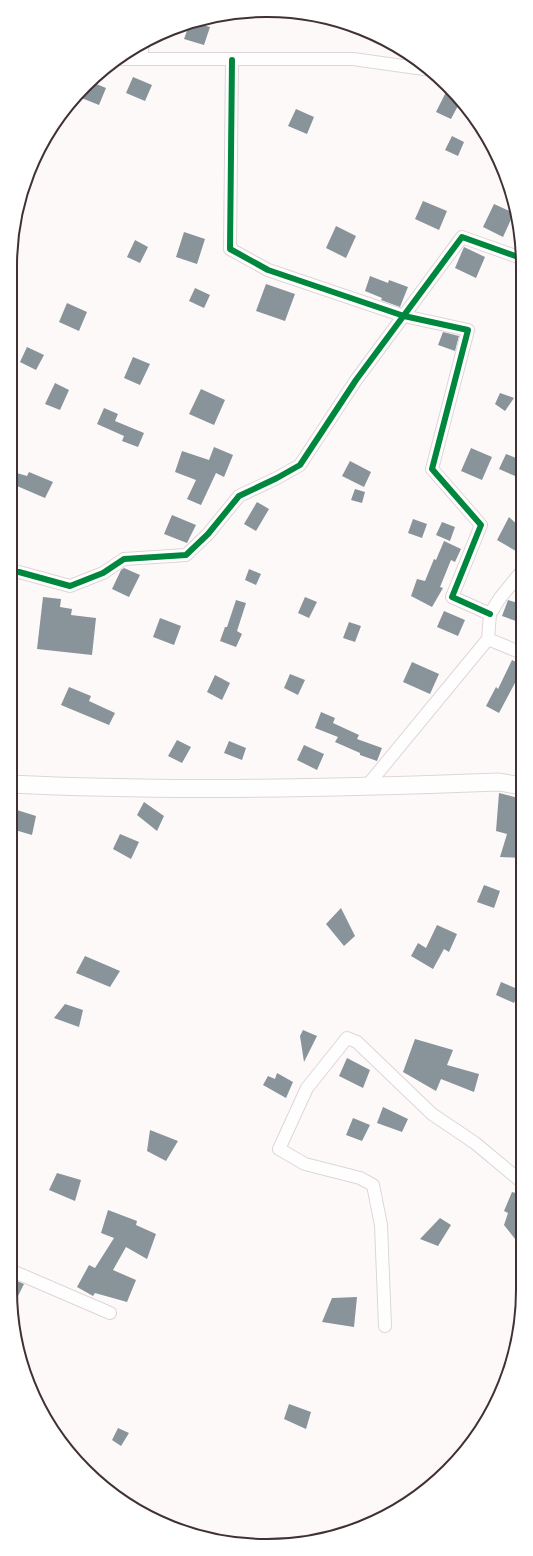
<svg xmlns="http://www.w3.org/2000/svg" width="533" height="1556" viewBox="0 0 533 1556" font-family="'Source Sans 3',sans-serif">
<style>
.building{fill:#88939a}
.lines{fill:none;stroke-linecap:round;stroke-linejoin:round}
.street-casing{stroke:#ded6d6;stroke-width:14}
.secondary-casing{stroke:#ded6d6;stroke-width:19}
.street{stroke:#fffefe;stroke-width:12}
.secondary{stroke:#fffefe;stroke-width:17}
.cycleway-casing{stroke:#fff;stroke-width:8}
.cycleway{stroke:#00873e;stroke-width:6}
.rim{fill:none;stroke:#403234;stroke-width:2}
</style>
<rect width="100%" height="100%" fill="#fef9f9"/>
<path class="building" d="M199 24 210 27 204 45 184 39 188 28Z
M133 77 152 85 145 101 126 93Z
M94 83 106 88 99 105 79 97Z
M447 90 455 94 461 100 451 119 436 112Z
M296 109 314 117 307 134 288 126Z
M452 136 464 142 458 156 445 150Z
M423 201 447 211 439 230 415 219Z
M494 204 514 213 503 237 483 227Z
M336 226 356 236 346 258 326 248Z
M184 232 205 239 197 264 176 257Z
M135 240 148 247 140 263 127 257Z
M464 247 485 257 476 278 455 268Z
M370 276 388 283 389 280 408 287 400 307 381 300 382 298 365 291Z
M266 284 295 294 285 321 256 311Z
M195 288 210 295 204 308 189 301Z
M67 303 87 312 79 331 59 322Z
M443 332 459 336 455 351 438 345Z
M27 347 44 355 36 370 20 362Z
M133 357 150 364 140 385 124 378Z
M55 383 69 390 60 410 45 404Z
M201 389 225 400 214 425 189 414Z
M500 393 514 398 505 411 495 404Z
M104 408 118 414 115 421 144 433 138 447 122 441 124 436 97 424Z
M214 447 233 455 224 477 216 473 201 505 187 499 196 480 175 472 182 451 209 460Z
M471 448 492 457 482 480 461 471Z
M506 454 521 460 515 476 499 469Z
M350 461 371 472 364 487 342 476Z
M10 471 27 476 29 472 53 482 45 498 10 483Z
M355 489 365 492 362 503 351 500Z
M257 502 269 509 256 531 244 524Z
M172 515 196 525 187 543 164 534Z
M509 517 521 528V554L497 540Z
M413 519 427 524 422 538 408 533Z
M442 522 455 527 450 541 436 535Z
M444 541 461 549 455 562 451 560 440 587 443 588 432 607 411 596 417 579 425 581 434 559 436 560Z
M124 568 140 575 129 597 112 589 121 570Z
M249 569 261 574 256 585 245 580Z
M43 597 61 599 60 607 72 609 71 615 96 618 92 655 37 649Z
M305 597 317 602 309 618 298 613Z
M236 600 246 603 237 631 242 634 236 647 220 641 225 627H227Z
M508 600 521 604 516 621 502 616Z
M444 611 465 620 458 636 437 627Z
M160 618 181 626 174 645 153 637Z
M349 622 361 626 355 642 343 638Z
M512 660 522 665V677L519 682 516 681 499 713 486 706 496 687 498 689Z
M412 662 439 674 430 694 403 682Z
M290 674 305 680 298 695 284 688Z
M215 675 230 683 222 700 207 692Z
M69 687 91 696 89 701 115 713 109 725 61 705Z
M321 712 335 718 333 723 359 735 357 739 382 748 377 761 360 755V753L335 742 338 737 315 728Z
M177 740 191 747 182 763 168 756Z
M229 741 246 748 242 760 224 753Z
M304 745 324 754 317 770 297 760Z
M499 793 522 799V858L500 857 507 834 496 831Z
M144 802 164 816 157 831 137 815Z
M17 810 36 816 32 835 15 830Z
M120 834 139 842 131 859 113 849Z
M484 885 500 891 494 908 477 902Z
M341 908 355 936 344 946 326 924Z
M437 925 457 934 449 952 444 949 433 969 411 956 418 943 426 948Z
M85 956 120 971 110 987 76 973Z
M501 982 520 990 514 1003 496 995Z
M65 1004 83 1010 79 1027 54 1018Z
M303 1030 317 1036 304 1062 300 1036Z
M415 1039 453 1050 447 1065 479 1074 474 1092 441 1079 436 1091 403 1072Z
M347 1058 370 1070 363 1088 339 1076Z
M277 1073 293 1082 286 1098 263 1085 268 1076 275 1079Z
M383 1107 408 1119 402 1132 377 1123Z
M353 1118 370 1125 362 1141 346 1135Z
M150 1130 178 1141 166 1161 147 1151Z
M57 1173 81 1180 75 1201 49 1190Z
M512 1192 523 1195V1249L504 1225 508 1213 504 1211Z
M108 1210 137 1221 136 1225 156 1234 147 1259 126 1247 113 1270 136 1280 127 1302 95 1293 93 1296 77 1287 89 1265 95 1268 114 1238 101 1233Z
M440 1218 451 1225 438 1246 420 1239Z
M10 1278 24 1284 13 1306 10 1290Z
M357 1297 354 1327 322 1322 332 1298Z
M289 1404 311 1412 306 1429 284 1419Z
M118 1428 129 1433 121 1446 112 1440Z"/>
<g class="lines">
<g class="street-casing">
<path id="street" d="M121 59H353L424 69
M141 59 143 43
M232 60 230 249 268 270 404 316 468 330 432 469 481 525 452 597 490 614
M10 572H19L70 586 103 573 124 559 186 555 208 534 239 496 277 478 300 465 356 380 462 237 521 258
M488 639 522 653
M367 786 488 639 490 614 500 598 521 572
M10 1270 110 1313
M385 1326 381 1225 373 1185 360 1178 305 1164 279 1149 307 1088 347 1038 357 1042 432 1114 475 1143 523 1183"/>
</g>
<g class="secondary-casing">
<path id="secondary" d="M10 784C173 792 336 788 499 782L522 786"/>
</g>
<use href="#street" class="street"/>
<use href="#secondary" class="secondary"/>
<g class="cycleway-casing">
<path id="cycleway" d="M232 60 230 249 268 270 404 316 468 330 432 469 481 525 452 597 490 614
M10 572H19L70 586 103 573 124 559 186 555 208 534 239 496 277 478 300 465 356 380 462 237 521 258"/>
</g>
<use href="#cycleway" class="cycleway"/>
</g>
<path d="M0 0H533V1556H0ZM266 17H267A249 249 0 0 1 516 266V1290A249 249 0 0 1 267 1539H266A249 249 0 0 1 17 1290V266A249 249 0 0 1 266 17Z" fill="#fff" fill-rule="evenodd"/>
<path class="rim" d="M266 17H267A249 249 0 0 1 516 266V1290A249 249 0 0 1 267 1539H266A249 249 0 0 1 17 1290V266A249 249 0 0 1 266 17Z"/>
</svg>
